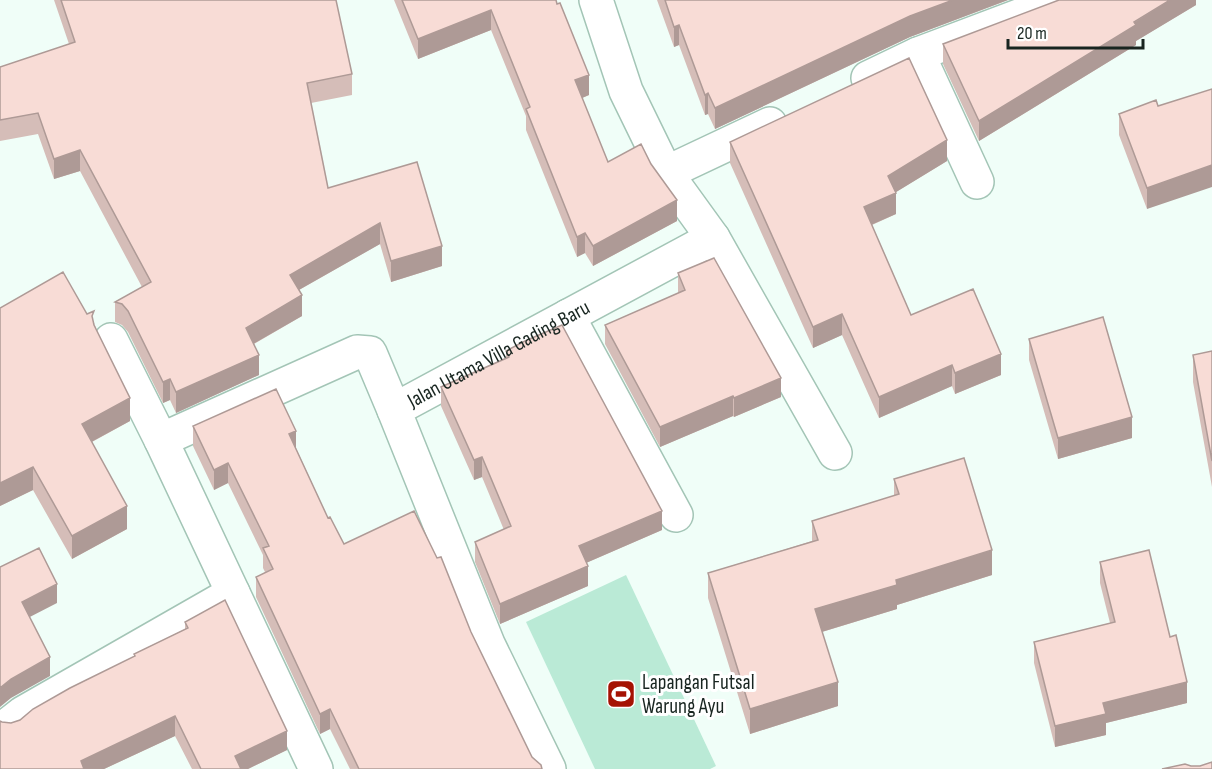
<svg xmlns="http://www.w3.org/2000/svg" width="1212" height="769" viewBox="0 0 1212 769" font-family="'Sofia Sans Condensed',sans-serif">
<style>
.green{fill:#baead6}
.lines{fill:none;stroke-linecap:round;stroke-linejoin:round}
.minor-casing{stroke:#a3c5b6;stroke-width:36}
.minor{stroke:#fff;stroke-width:33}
.wall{fill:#d5bdb8}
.shaded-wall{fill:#ae9a96}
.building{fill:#f8dcd6;stroke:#ae9a96;stroke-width:1.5}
.labels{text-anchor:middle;stroke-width:6;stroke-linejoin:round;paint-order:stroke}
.street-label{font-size:21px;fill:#182520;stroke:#fff}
.poi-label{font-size:21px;fill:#182520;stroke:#fff;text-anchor:start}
</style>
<rect width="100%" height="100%" fill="#f0fef8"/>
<path class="green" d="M626 575 716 766 710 769H595L526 622Z"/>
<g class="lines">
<g class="minor-casing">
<g id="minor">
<path d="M918 54 977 182"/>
<path d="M868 78 918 54 1061 0"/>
<path d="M666 173 770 124"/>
<path d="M713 238 835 453"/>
<path d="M568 316 676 515"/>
<path d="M111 340 161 440 316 769"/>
<path d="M161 440 357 352 370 353 394 410"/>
<path d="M9 724 23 713 233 593"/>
<path id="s1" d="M549 769 488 644 394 410 713 238 666 173 626 91 596 0"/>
</g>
</g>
<use href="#minor" class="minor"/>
</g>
<path class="wall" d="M54 0H336L352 74V95L311 103 328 188 442 266 391 282 380 244 299 290 302 316 254 344 259 375 176 413 170 400 163 403 128 332 122 325 115 322V302L142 287 80 171 54 179 38 134 0 141V67L69 44Z
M394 0H556L589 95 582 98 608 162 677 221 593 266 585 253 577 257 526 130V116L491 30 418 59Z
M657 0H1008L910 37 715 129 708 114 705 115 679 45 674 47Z
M1196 0V5L1136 41V45L979 141 943 64V44Z
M1158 106 1147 209 1119 135V114Z
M730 142 947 161 896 192V214L872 225 911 315 1001 375 955 394 952 386 879 418 842 335 813 348 730 163Z
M678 273 781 397 734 417 733 416 660 447 605 344V325L678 293Z
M0 308 87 314 94 323 130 421 92 442 127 529 72 559 33 490 0 506Z
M1029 339 1132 438 1058 459 1029 360Z
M506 351 662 530 586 563 588 586 500 624 475 562V542L504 530 482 477 474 480 441 406V387L506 358Z
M1212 351V487L1193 382V355Z
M193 426 296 448 328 518 344 544 471 632 532 757 542 769H350L330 729 320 734 256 597V577L265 572 263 568V555L228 483 214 490 193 446Z
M894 479 992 575 897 605V609L822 632 838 706 750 734 708 598V573L812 541V521L894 496Z
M1100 562 1170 637 1187 703 1106 723V735L1055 747 1034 663V642L1110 623 1100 583Z
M185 622 287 750 248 769H192L175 736 104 769H0L2 722 11 723 20 720 134 657V654L185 629Z"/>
<path class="shaded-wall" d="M953 0H1008L910 37 715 129V108L910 16Z
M1170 0H1196V5L1136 41V45L979 141V121Z
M491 10V30L418 59V39Z
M679 25V45L674 47V27Z
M589 75V95L575 101V80Z
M708 93V114L705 115V95Z
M947 140V161L888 197V176Z
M80 150V171L54 179V159Z
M1212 165V187L1147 209V188Z
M896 193V214L864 228V207Z
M677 200V221L593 266V246Z
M380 223V244L290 295V275Z
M585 233V253L577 257V237Z
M442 246V266L391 282V261Z
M302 295V316L246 348V328Z
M842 314V335L813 348V327Z
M1001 354V375L955 394V373Z
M259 355V375L176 413V392Z
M952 365V386L879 418V397Z
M781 378V397L734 417V398Z
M170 379V400L163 403V382Z
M733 396V416L660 447V427Z
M130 398V421L82 447V424Z
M1132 417V438L1058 459V438Z
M296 431V451L289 434Z
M482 457V477L474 480V460Z
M228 463V483L214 490V470Z
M33 467V490L0 506V483Z
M127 506V529L72 559V536Z
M662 511V530L579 566V546Z
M992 550V575L897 605V609L815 634V609L896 580Z
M588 566V586L500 624V604Z
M57 584V603L22 621V602Z
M50 657V676L11 698 0 707V688L11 679Z
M838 682V706L750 734V709Z
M1187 682V703L1106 723V735L1055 747V726L1103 703Z
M330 709V729L320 734V714Z
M175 716V736L104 769H81V761Z
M287 731V750L248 769H235V756Z"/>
<path class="building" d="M61 0H336L352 74 307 83 328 188 417 162 442 246 391 261 380 223 290 275 302 295 246 328 259 355 176 392 170 379 163 382 128 311 122 304 115 302 151 282 80 150 54 159 38 113 0 120V67L75 42Z
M402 0H556L557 4 560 3 589 75 575 80 608 162 641 144 651 164 677 200 593 246 585 233 577 237 526 109 530 107 491 10 418 39Z
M665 0H953L910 16 715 108 708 93 705 95 679 25 674 27Z
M1059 0H1170L1134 22 1136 25 979 121 943 44Z
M909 58 947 140 888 176 896 193 864 207 911 315 973 289 1001 354 955 373 952 365 879 397 842 314 813 327 730 142Z
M1212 89V165L1147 188 1119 114 1156 100 1158 106Z
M714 258 781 378 734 398 733 396 660 427 605 325 685 290 678 273Z
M63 272 87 314 94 311 92 316 94 325 130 398 82 424 127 506 72 536 33 467 0 483V308Z
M1103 317 1132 417 1058 438 1029 339Z
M562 325 662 511 579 546 588 566 500 604 475 542 511 526 482 457 474 460 441 387 509 357 506 351 525 341Z
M1212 351V461L1193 355Z
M276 389 296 431 289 434 328 518 330 517 344 544 414 511 437 558 441 557 471 632 532 757 541 765 542 769H359L330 709 320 714 256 577 273 569 263 548 269 546 228 463 214 470 193 426Z
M964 458 992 550 896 580 897 585 815 609 838 682 750 709 708 573 818 540 812 521 899 494 894 479Z
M39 548 57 584 22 602 50 657 11 679 0 688V567Z
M1149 550 1170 637 1176 635 1187 682 1103 703 1106 714 1055 726 1034 642 1115 622 1100 562Z
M225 600 287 731 235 756 241 769H201L175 716 81 761 84 769H0V721L2 722 11 723 20 720 33 709 70 688 135 656 134 654 188 628 185 622Z
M1212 762V769H1162L1185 764 1191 766H1200Z"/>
<defs>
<g id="stadium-square" transform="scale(1.5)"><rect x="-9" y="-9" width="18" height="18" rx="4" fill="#a51203" stroke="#fff"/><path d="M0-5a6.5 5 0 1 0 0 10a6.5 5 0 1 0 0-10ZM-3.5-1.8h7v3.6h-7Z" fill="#fff"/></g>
</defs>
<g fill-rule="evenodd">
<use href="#stadium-square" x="621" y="694"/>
</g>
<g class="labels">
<g class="street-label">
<text dy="7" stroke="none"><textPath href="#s1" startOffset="510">Jalan Utama Villa Gading Baru</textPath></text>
</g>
<g class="poi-label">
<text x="642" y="689">Lapangan Futsal<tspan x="642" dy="24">Warung Ayu</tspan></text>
</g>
</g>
<path d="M1008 39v9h135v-9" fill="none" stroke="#182520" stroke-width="3"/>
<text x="1017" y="39" font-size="18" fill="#182520" stroke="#ffffff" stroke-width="4.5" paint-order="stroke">20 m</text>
</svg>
